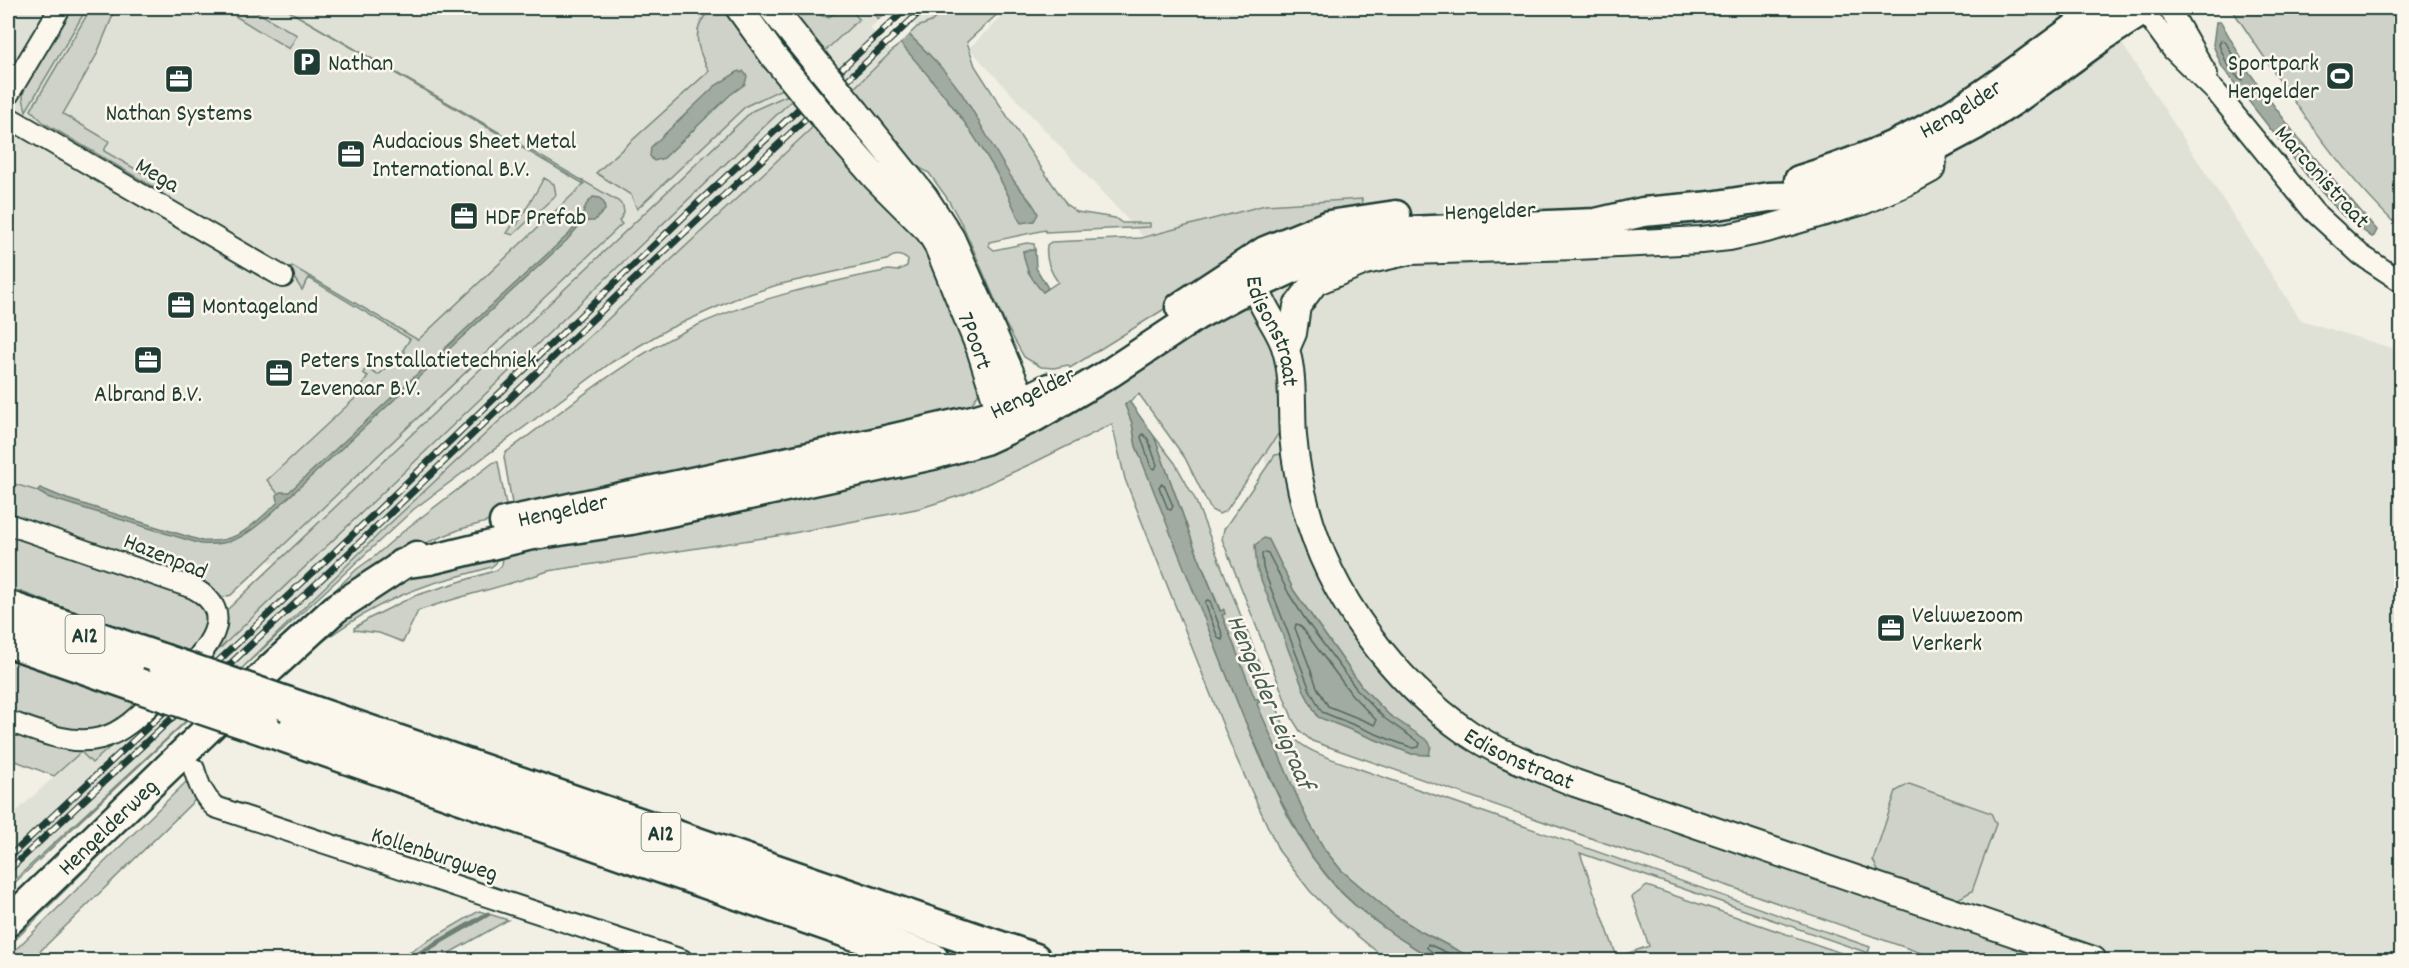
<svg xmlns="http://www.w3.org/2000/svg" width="2409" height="968" viewBox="0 0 2409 968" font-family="Dekko,sans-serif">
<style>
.built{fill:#e0e1d6}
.green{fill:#cfd2c8;stroke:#77887e;stroke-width:1.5;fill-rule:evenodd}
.water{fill:#a2aba1;stroke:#6e7f75;stroke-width:1.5}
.pier{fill:#f2f0e5}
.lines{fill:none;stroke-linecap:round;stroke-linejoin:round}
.shore{stroke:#536960;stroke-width:1.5}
.stream{stroke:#6e7f75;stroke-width:5}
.minor-casing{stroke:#1f3d34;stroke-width:24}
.tertiary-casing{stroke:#1f3d34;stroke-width:30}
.secondary-casing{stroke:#1f3d34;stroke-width:33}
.motorway-casing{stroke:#1f3d34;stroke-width:38}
.minor{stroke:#fbf7ec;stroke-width:20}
.tertiary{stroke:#fbf7ec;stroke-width:26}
.secondary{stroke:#fbf7ec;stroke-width:28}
.motorway{stroke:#fbf7ec;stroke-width:33}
.rail-casing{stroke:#1f3d34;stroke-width:7}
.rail{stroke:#fbf7ec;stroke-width:4.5;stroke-dasharray:14;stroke-linecap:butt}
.tertiary-bridge-casing{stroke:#1f3d34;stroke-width:30;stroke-linecap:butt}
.motorway-bridge-casing{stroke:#1f3d34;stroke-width:38;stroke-linecap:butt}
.tertiary-bridge{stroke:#fbf7ec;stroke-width:26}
.motorway-bridge{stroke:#fbf7ec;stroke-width:33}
.labels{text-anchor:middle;stroke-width:5;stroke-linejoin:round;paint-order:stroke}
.shield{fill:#fbf7ec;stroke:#61756b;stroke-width:1.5}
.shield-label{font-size:22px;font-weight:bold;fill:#1f3d34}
.poi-label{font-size:24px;fill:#1f3d34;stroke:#fbf7ec;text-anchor:start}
.street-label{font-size:24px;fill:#1f3d34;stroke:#fbf7ec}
.water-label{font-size:26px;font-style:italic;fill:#465e55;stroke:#fbf7ec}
</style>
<rect width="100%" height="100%" fill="#f2f0e5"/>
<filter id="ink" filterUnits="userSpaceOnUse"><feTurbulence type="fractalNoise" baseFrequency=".0167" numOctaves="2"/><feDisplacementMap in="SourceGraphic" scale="12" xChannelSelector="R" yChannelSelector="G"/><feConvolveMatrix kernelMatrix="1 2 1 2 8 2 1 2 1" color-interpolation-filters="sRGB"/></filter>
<g filter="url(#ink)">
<path class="built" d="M8 8H892L870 28 891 51 853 88 830 60 793 98 815 125 384 529 238 672 205 660 282 565 8 482Z
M898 8H946L931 22 917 27Z
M1011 8H2099L2301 320 2401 351V960H2024L1417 746 1284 543 1244 369 1184 281 969 48Z
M157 706 189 718 8 886V819L81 752 92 762Z"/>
<path class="green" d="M70 8H87L26 111 23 98 24 86Z
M91 8H116L96 56 63 114 109 141 104 151 165 186 162 192 44 123 31 110Z
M240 8H250L297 35 289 49 235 16Z
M284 8 618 201 623 206 624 213 619 221 622 224 231 595 221 598 8 518V482L204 542C243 543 256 524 284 501L267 480 363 391 361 388 368 376 363 373 366 368 378 375 405 352 403 350 410 339 309 278 302 290 289 270 292 266 418 340 584 184Z
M712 8H722L784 88 746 106 637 209 631 195 596 173 709 71C696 48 690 28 712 8Z
M787 8H816L822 16 829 17 841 8H855L852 11 859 19 824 52Z
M946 8H1004L967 42 975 66 1029 150 1067 205 1077 212 1115 218 1122 223H1150V227L1046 232 1045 230 989 242V246L994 250 1027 243 1034 244 1035 250 1023 251 1028 272 1043 292 1058 282C1050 271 1045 259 1047 245L1051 242 1141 238 1265 205 1362 199V211L1190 293 1070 368 1068 365 1054 368 1041 367 1024 357 1005 323 964 228 947 198 929 173 911 163 853 89 917 27 931 22Z
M2231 8H2401V229C2333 166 2283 84 2231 8Z
M790 94 793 99 207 661 225 612 230 607 752 111Z
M815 125 908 222 940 264 981 384C978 399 972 404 960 413L514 515 504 457 505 453C564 410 621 362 687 330 751 299 820 284 889 270L897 271 907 266 908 260C900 254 894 254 887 260L777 285 735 299 666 330 612 362 414 509 238 672 384 529Z
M544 178 554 184 556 195 513 235 507 233 513 224 517 225Z
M1236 305 1255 310 1276 343 1283 427 1226 511 1219 514 1211 510 1185 458 1139 394 1125 405 1132 423 1136 446C1179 543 1212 644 1254 742 1276 793 1298 845 1336 887 1364 917 1400 939 1434 960L1386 959 1344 925 1310 891 1279 851 1234 753 1132 497 1125 479 1112 424 1035 462 965 494 921 508 783 535 548 571C505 587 461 595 418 611L403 642 379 633 354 630V628L370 618 414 596 497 570 502 565 504 549 934 461Z
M1154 436 1175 463 1195 499 1283 723C1298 752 1329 757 1357 768L1870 947 1868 953 1580 853 1617 957 1649 946 1632 897 1647 886 1841 953 1838 960H1476L1420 931 1393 914 1341 870 1325 850 1306 817 1256 703 1259 702 1258 699 1255 700 1222 615 1223 610 1221 612 1194 546Z
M1282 454 1285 455 1307 537 1446 726 2070 960H1941L1312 741 1300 731 1293 720 1222 539 1224 529 1275 455ZM1269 540 1294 591 1362 687 1388 714 1403 725 1429 755 1412 754 1318 717 1305 693 1266 588Z
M494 462H498L508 516 461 529 406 551 246 675 357 569 375 556 407 528Z
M8 528 201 598 211 619 194 656 8 587Z
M498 558 496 563 491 567C470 574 448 578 428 585 384 600 343 624 307 654L318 636 389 588 414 576Z
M8 659 145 702 123 721 90 734 8 717Z
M157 706 92 763 81 752 54 776 8 758V726L76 746Z
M189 718H190L8 889V886Z
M226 730 8 947V934Z
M187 781 193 783 199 796 31 960H8V957Z
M1909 784 1991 813 1996 824 1972 891 1955 901 1880 875 1873 860 1896 791Z
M479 911 508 920 437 960H395Z"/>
<path class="water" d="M868 8H881C908 34 938 60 960 91 980 120 994 152 1014 181 1022 193 1033 200 1038 214L1034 221 1021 223 1019 220C988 141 925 69 868 8Z
M2216 22H2221L2249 72 2298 138 2377 230 2374 236 2372 237 2342 215 2308 177 2222 67 2213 45Z
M739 71 741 73 743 71 747 76 745 84 730 95 664 158 654 161 650 156 651 147 715 86Z
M593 197 600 198 604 203 605 210 594 221H588L578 227 567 240 265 519C245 537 229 546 201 544L47 497 37 491 40 488 67 499 202 541C237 543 250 528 274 506L278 502 277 495 280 492H289L569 234 581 219 586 205Z
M1035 250 1036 268 1048 288 1043 292C1031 280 1025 268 1023 251Z
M1129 401 1154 436 1194 546 1220 611 1224 610 1225 614 1222 615 1255 699H1258L1259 702 1257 704 1306 817 1325 850 1341 870 1393 914 1420 931 1476 960H1434L1394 935 1356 906 1337 888 1312 857 1281 801 1242 714 1136 446 1132 423 1125 405Z
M1264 538 1269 540 1294 591 1362 687 1388 714 1428 741 1431 746 1429 755 1412 754 1318 717 1305 693 1257 569 1255 545Z"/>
<path class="pier" d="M889 11 911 33 897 46 877 22Z"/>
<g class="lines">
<path class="shore" d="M2221 40 2225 41 2244 76 2243 80 2239 79 2227 64 2219 45Z
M1143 434 1148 439 1157 465 1155 469 1151 467 1141 437Z
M1161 484 1164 485 1173 506 1171 510 1168 509 1159 487Z
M1265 552 1268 553 1289 594 1307 622 1358 691 1384 718 1420 743 1419 747 1413 748 1391 740 1322 712 1310 690 1263 568 1262 554Z
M1207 600 1210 601 1223 636 1222 640 1218 638 1205 603Z
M1296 624 1300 625 1352 695 1376 720 1375 725 1328 706 1317 687 1295 628Z
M1437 960 1435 954 1427 948 1428 944 1463 960"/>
<path class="stream" d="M408 960 488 914"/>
<g class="minor-casing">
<path id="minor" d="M2142 8 2173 50 2217 93 2313 211 2361 255 2402 282
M2169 8 2207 74
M8 95 60 8
M8 117 283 277
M8 524 193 588C250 618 189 667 163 692 145 709 126 732 101 738 70 746 37 731 8 721
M194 769C199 785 203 796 215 807L682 960"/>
</g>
<g class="tertiary-casing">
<g id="tertiary">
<path d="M739 8 775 58"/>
<path d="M772 8 801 44"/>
<path id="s1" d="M834 130 875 177 929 231 937 244 980 349 1000 412 1017 426 1023 401 951 238 925 198 856 112"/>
<path id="s2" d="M1257 266C1248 297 1279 322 1286 350 1294 377 1291 408 1293 436 1295 459 1300 486 1306 508 1329 596 1394 682 1468 733 1501 755 1540 768 1575 783L2093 960"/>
<path d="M1286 349 1293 333 1297 306 1315 282 1365 261 1410 251 1577 246 1701 240 1729 237 1766 229 1863 201 1907 182 1931 169 1935 147"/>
</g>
</g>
<g class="secondary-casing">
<g id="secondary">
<path id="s3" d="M1799 180C1841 167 1883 152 1922 131 1986 98 2043 49 2103 8"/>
<path d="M1180 307 1265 251 1329 225 1396 215"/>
<path id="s4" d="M504 522 865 445 977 419 1000 412 1049 388"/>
<path d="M401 564 430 560 528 536 631 520 717 502 933 455 985 440 1035 417 1110 373 1196 316 1237 294 1343 245 1364 238 1408 231 1596 223 1643 212 1711 206 1769 197 1810 196 1852 184 1901 165 1974 126 2016 99 2102 37 2147 8"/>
<path id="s5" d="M8 922 272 667 335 609 416 556"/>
</g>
</g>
<g class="motorway-casing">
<path id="motorway" d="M8 608 163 661
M8 640 137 685
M287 704 1034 960
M264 728 932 960"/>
</g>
<use href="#minor" class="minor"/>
<use href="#tertiary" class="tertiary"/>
<use href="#secondary" class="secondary"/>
<use href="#motorway" class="motorway"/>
<g class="rail-casing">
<path id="rail" d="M8 858 323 563 702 199 907 8
M8 871 331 570 620 293 924 8"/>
</g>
<use href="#rail" class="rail"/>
<g class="tertiary-bridge-casing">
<path id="tertiary-bridge" d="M801 44 856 112
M775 58 834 130"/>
</g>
<g class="motorway-bridge-casing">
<path id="motorway-bridge" d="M163 661 287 704
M137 685 264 728"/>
</g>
<use href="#tertiary-bridge" class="tertiary-bridge"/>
<use href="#motorway-bridge" class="motorway-bridge"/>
</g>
</g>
<defs>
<g id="parking-square" transform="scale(1.5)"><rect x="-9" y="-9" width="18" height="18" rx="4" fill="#1f3d34" stroke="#fbf7ec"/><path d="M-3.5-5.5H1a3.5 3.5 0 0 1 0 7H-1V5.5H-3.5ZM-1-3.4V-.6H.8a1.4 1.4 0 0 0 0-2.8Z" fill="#fff"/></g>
<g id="stadium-square" transform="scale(1.5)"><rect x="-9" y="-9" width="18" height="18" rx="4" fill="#1f3d34" stroke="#fbf7ec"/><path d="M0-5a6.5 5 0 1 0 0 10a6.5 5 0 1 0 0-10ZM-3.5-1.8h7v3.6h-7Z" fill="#fff"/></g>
<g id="office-square" transform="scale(1.5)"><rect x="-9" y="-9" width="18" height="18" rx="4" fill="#1f3d34" stroke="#fbf7ec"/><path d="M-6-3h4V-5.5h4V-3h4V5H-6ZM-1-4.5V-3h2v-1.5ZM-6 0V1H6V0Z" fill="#fff"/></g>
</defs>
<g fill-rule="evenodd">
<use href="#parking-square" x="307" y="62"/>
<use href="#stadium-square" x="2340" y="76"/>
<use href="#office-square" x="179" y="79"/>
<use href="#office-square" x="351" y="154"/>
<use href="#office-square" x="464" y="216"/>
<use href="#office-square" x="181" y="305"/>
<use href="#office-square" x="148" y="360"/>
<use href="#office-square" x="279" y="373"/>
<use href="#office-square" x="1891" y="628"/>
</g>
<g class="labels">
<g class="shield">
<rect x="65.5" y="615" width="39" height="38" rx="4.5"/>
<rect x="641.5" y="813" width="39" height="38" rx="4.5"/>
</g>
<g class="shield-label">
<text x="85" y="642">A12</text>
<text x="661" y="840">A12</text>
</g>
<g class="poi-label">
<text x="328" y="70">Nathan</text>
<text x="2319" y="70" text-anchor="end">Sportpark<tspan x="2319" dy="28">Hengelder</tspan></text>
<text x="179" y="120" text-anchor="middle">Nathan Systems</text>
<text x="372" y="148">Audacious Sheet Metal<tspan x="372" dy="28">International B.V.</tspan></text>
<text x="485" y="224">HDF Prefab</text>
<text x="202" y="313">Montageland</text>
<text x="300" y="367">Peters Installatietechniek<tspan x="300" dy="28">Zevenaar B.V.</tspan></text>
<text x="148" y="401" text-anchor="middle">Albrand B.V.</text>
<text x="1912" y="622">Veluwezoom<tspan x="1912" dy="28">Verkerk</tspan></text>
</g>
<g class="street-label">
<text dy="8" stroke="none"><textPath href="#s3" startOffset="177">Hengelder</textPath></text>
<text transform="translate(158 174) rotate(30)" y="8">Mega</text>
<text transform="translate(2323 176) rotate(48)" y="8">Marconistraat</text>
<text transform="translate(1490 210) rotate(-2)" y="8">Hengelder</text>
<text dy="8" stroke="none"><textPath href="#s2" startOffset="69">Edisonstraat</textPath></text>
<text dy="8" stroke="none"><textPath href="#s1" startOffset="258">7Poort</textPath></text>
<text transform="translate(1032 392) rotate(-26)" y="8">Hengelder</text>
<text dy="8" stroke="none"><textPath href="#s4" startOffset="60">Hengelder</textPath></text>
<text transform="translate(166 555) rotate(22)" y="8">Hazenpad</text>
<text dy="8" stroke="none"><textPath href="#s2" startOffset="591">Edisonstraat</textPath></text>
<text dy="8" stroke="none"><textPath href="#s5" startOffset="138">Hengelderweg</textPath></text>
<text transform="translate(435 853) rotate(18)" y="8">Kollenburgweg</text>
</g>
<g class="water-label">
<text transform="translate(1272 701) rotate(67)" y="9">Hengelder Leigraaf</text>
</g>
</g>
<rect width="2409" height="968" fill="none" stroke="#fbf7ec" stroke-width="30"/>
<rect x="15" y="15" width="2379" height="938" fill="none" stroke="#1f3d34" stroke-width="2" filter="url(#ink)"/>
</svg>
